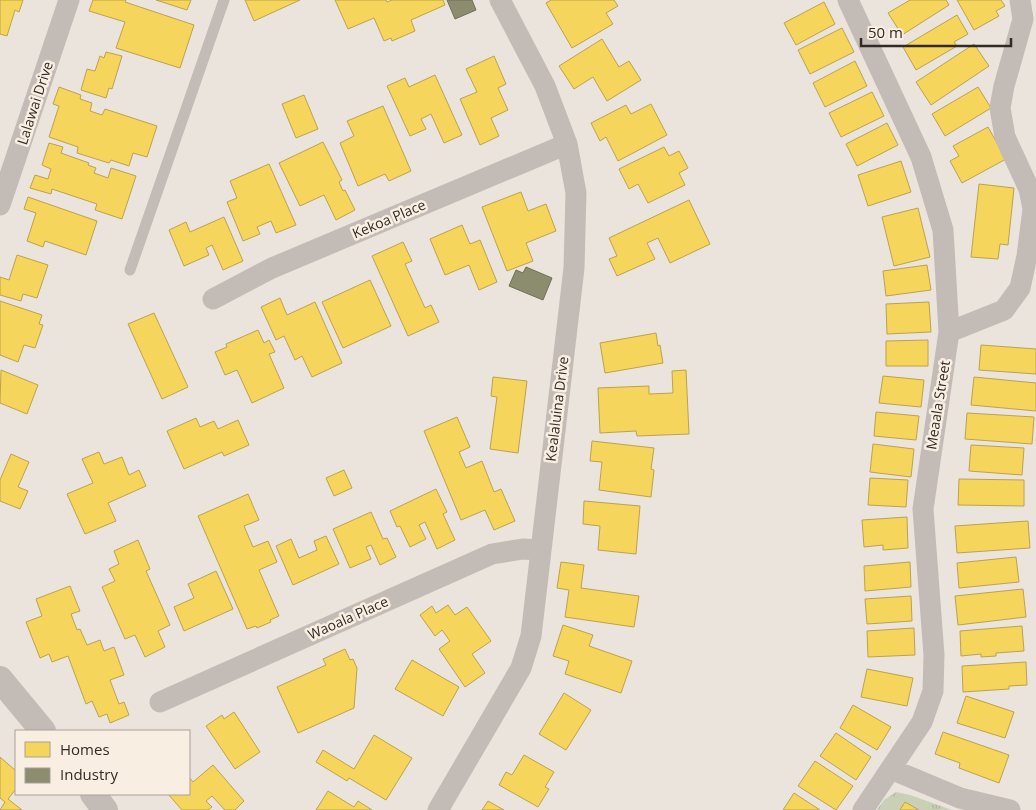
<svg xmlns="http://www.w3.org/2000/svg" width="1036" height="810" viewBox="0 0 1036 810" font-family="'Open Sans',sans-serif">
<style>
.park{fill:url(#park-tufts)}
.homes{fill:#f6d55c;stroke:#bca24c}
.industry{fill:#8c8c6e;stroke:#716f58}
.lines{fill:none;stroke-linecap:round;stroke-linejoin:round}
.service{stroke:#c3bcb6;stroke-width:11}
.minor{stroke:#c3bcb6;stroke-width:21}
.tertiary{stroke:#c3bcb6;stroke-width:26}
.labels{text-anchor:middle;stroke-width:5;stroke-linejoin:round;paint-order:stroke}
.street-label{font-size:14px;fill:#332a25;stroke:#f8efe2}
</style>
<defs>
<pattern id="park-tufts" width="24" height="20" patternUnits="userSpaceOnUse" patternTransform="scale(1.25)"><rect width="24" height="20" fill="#cad0b6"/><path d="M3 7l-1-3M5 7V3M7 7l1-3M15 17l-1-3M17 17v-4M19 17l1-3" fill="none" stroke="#aeb39c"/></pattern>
</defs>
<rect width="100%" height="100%" fill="#eae4dc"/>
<path class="park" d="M896 792 910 795 952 810H877L884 800Z"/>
<path class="homes" d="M0 0H23L19 12 15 10 7 36 0 34Z
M93 0H126L125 2 194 25 180 68 116 48 125 22 89 11Z
M156 0H191L187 10Z
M245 0H300L254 21Z
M335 0H386L387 2 392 0H443L445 5 411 20 415 31 392 41 391 38 384 41 374 18 348 29Z
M551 0H614L618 6 606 13 613 24 572 48 546 3Z
M910 0H946L949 5 902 35 888 13Z
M957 0H1001L1005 6 996 11 999 16 974 30Z
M824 2 835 24 796 45 784 23Z
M957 15 968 34 954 42 957 46 916 70 903 47Z
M842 28 854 52 810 74 798 50Z
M602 39 619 67 629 61 641 80 607 101 593 77 574 89 559 66Z
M974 44 989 66 931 105 916 82Z
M106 52 122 56 112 89 109 88 106 98 81 90 87 69 95 71 100 56 104 58Z
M494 56 506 84 498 88 508 110 491 118 499 136 480 145 460 99 477 92 466 69Z
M855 61 867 86 825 107 813 83Z
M435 75 462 135 444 143 431 114 421 119 426 129 410 136 387 86 405 78 409 87Z
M59 87 81 95 80 99 92 103 90 111 102 115 105 109 157 126 147 157 133 153 129 166 111 160 109 163 77 153 78 147 49 137 59 106 53 104Z
M978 87 991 108 945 136 932 114Z
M872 92 884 116 841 137 829 113Z
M304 95 318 129 296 138 282 104Z
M651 104 667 135 618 161 606 137 600 141 591 123 626 105 631 114Z
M383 106 411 171 389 181 385 174 358 186 340 143 354 136 347 121Z
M887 123 898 145 857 166 846 144Z
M988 127 1006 159 962 183 950 161 959 156 953 146Z
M323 142 342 180 339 182 343 191 345 190 355 210 336 220 324 195 300 206 279 163Z
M49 143 63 147 61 153 89 163 88 165 96 168 94 173 108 178 111 168 136 176 122 219 95 210 97 204 52 189 51 194 30 188 35 175 48 179 51 169 42 165Z
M664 147 669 156 679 151 688 168 679 173 685 185 648 203 638 184 629 189 619 169Z
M901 161 911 192 868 206 858 175Z
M269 164 296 225 276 233 271 221 257 227 260 234 243 241 227 202 237 198 230 181Z
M979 184 1014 188 1008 245 1000 244 998 259 971 257Z
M521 192 528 211 546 204 556 231 526 243 533 261 507 271 482 207Z
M28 197 97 221 86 255 45 241 43 247 27 241 36 213 24 209Z
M689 200 710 244 670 263 658 238 647 243 655 259 617 276 609 259 617 256 609 238Z
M918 208 930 257 894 266 882 217Z
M224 217 243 261 223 270 212 245 206 248 209 255 184 266 169 230 186 222 190 232Z
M462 225 470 244 480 240 497 282 479 290 469 265 445 275 430 239Z
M403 242 412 261 405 264 425 308 431 305 439 322 408 336 372 256Z
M17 255 48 265 37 298 23 294 21 301 0 295V277L9 280Z
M927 265 931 290 886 296 883 271Z
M370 280 391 326 343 348 322 302Z
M280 298 287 315 315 302 342 363 312 377 302 356 295 360 284 336 276 340 261 307Z
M0 301 42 315 39 324 43 325 35 348 24 345 18 362 0 355Z
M929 302 931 332 887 334 886 304Z
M154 313 188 387 162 399 128 324Z
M258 330 264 343 269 340 275 352 269 354 284 388 252 403 237 370 225 375 215 352 227 347 226 344Z
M656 333 658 346 660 345 663 363 605 373 600 343Z
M928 340V366H886V341Z
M981 345 1036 349V374L979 370Z
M1 370 38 385 27 414 0 403Z
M686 370 689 434 637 436 636 431 600 433 598 388 649 386V394L673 393 672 371Z
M883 376 924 380 921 407 879 403Z
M493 377 527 381 518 453 490 449 497 397 491 396Z
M974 377 1036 383V411L971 405Z
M876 412 919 416 916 440 874 436Z
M967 413 1034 417 1032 444 965 439Z
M457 417 470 447 459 452 466 468 482 461 494 492 501 489 515 521 494 530 485 510 461 520 424 431Z
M196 418 200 427 214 421 218 429 238 420 249 445 224 456 222 452 184 469 167 431Z
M592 441 654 448 651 469 654 470 651 497 599 490 602 462 590 461Z
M873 444 914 449 911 477 870 472Z
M971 445 1024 448 1022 475 969 471Z
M99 452 104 464 122 457 129 475 139 470 146 486 108 503 116 521 85 534 67 494 93 483 82 459Z
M11 454 29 462 18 487 28 491 20 509 0 501V480Z
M344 470 352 488 334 496 326 478Z
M870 478 908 480 906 507 868 505Z
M959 479 1024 480V506L958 505Z
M436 489 447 512 443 514 455 540 437 549 425 522 419 525 426 539 410 547 400 526 397 527 390 511Z
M248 494 259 520 244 526 253 547 268 541 277 562 259 570 279 616 270 620 271 622 257 628 256 626 247 629 198 516Z
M584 501 640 506 636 554 598 550 600 526 583 524Z
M371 512 383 539 387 538 396 557 380 565 371 545 366 547 371 559 350 568 333 529Z
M907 517 908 548 883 550V545L864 547 862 520Z
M1028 521 1030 548 957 553 955 526Z
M326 536 339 564 293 585 276 546 291 539 299 558 317 550 314 541Z
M138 540 150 569 146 571 170 625 158 631 165 647 145 657 135 635 125 639 102 587 115 581 109 569 119 564 114 551Z
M1016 557 1019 582 959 588 957 563Z
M561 562 584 565 581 588 639 596 634 627 565 617 569 590 557 588Z
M910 562 911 587 865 591 864 566Z
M216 571 233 609 184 631 174 607 194 598 188 584Z
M70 586 80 611 71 614 77 630 80 629 87 645 100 640 104 651 114 647 124 675 110 680 119 704 124 702 129 715 110 723 107 714 99 717 92 701 86 704 68 656 52 662 49 654 40 658 26 622 42 616 36 599Z
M1023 589 1026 617 958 625 955 596Z
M911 596 912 621 867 624 865 599Z
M448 605 455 615 467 607 491 641 472 654 485 673 465 687 439 649 450 641 442 630 435 636 420 615 432 606 436 613Z
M563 625 593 635 589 646 632 661 621 693 565 674 569 661 553 656Z
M1022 626 1024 651 996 653V656L981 657V654L961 656 960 631Z
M914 628 915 655 868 657 867 631Z
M345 649 350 660 353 659 357 668 354 708 298 733 277 687 326 665 323 659Z
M412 660 459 687 443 716 395 689Z
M1026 662 1027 685 1009 686V689L963 692 962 666Z
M867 669 913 678 907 706 861 697Z
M564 693 591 710 566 750 539 734Z
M966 696 1014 712 1005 738 957 723Z
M853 705 891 727 877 750 840 728Z
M234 712 260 752 235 769 206 726 222 715 224 719Z
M943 732 1009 755 999 783 959 768 960 763 935 754Z
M836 733 871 757 856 780 820 756Z
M374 735 412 758 386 800 349 778 347 781 316 762 323 750 354 769Z
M524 755 554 772 545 787 549 789 538 807 499 785 506 772 512 775Z
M0 757 16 771V789L8 799 22 810H0L5 802 0 798Z
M815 761 853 786 836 810 798 786Z
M213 765 244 801 235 810H225L212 796 206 801 212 807 208 810H182L168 794H189V777L193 782Z
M328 791 354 807 358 801 372 810H316Z
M794 793 820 810H783Z
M488 801 504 810H482Z
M905 802 919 810H900Z"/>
<path class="industry" d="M447 0H472L476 10 455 19Z
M526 267 552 278 543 300 509 286 516 270 523 273Z"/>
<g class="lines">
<path class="service" d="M130 270 224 0"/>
<path class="minor" d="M848 0 921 157 943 230 949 332 923 509 934 655 933 691 922 722 863 810
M0 205 69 0
M213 299 272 268 567 144
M949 332 1004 310 1020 288 1027 256 1033 209 1029 189 1005 137 1000 108 1004 86 1023 19 1020 0
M160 702 492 554 523 549 540 550
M891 769 960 798 1010 810
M438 810 521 668 531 636 574 268 576 193 567 144 545 86 500 0"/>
<path class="tertiary" d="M0 679 43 731
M93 794 105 810"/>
</g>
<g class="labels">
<g class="street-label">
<text transform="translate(35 103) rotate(-72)" y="5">Lalawai Drive</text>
<text transform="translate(389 219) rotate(-23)" y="5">Kekoa Place</text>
<text transform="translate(938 405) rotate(-81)" y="5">Meaala Street</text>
<text transform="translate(557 409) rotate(-83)" y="5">Kealaluina Drive</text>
<text transform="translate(348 618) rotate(-24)" y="5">Waoala Place</text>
</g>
</g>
<rect x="15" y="730" width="175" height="65" fill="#f8efe2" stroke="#a9a096"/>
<rect x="25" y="742" width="25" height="15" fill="#f6d55c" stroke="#a9a096"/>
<text x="60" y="755" font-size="15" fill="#332a25">Homes</text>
<rect x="25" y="768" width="25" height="15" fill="#8c8c6e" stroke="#a9a096"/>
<text x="60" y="780" font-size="15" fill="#332a25">Industry</text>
<path d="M861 38v8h150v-8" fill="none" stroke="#332a25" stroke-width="2.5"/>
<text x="868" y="38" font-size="15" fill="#332a25" stroke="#f8efe2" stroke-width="4" paint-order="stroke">50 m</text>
</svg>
